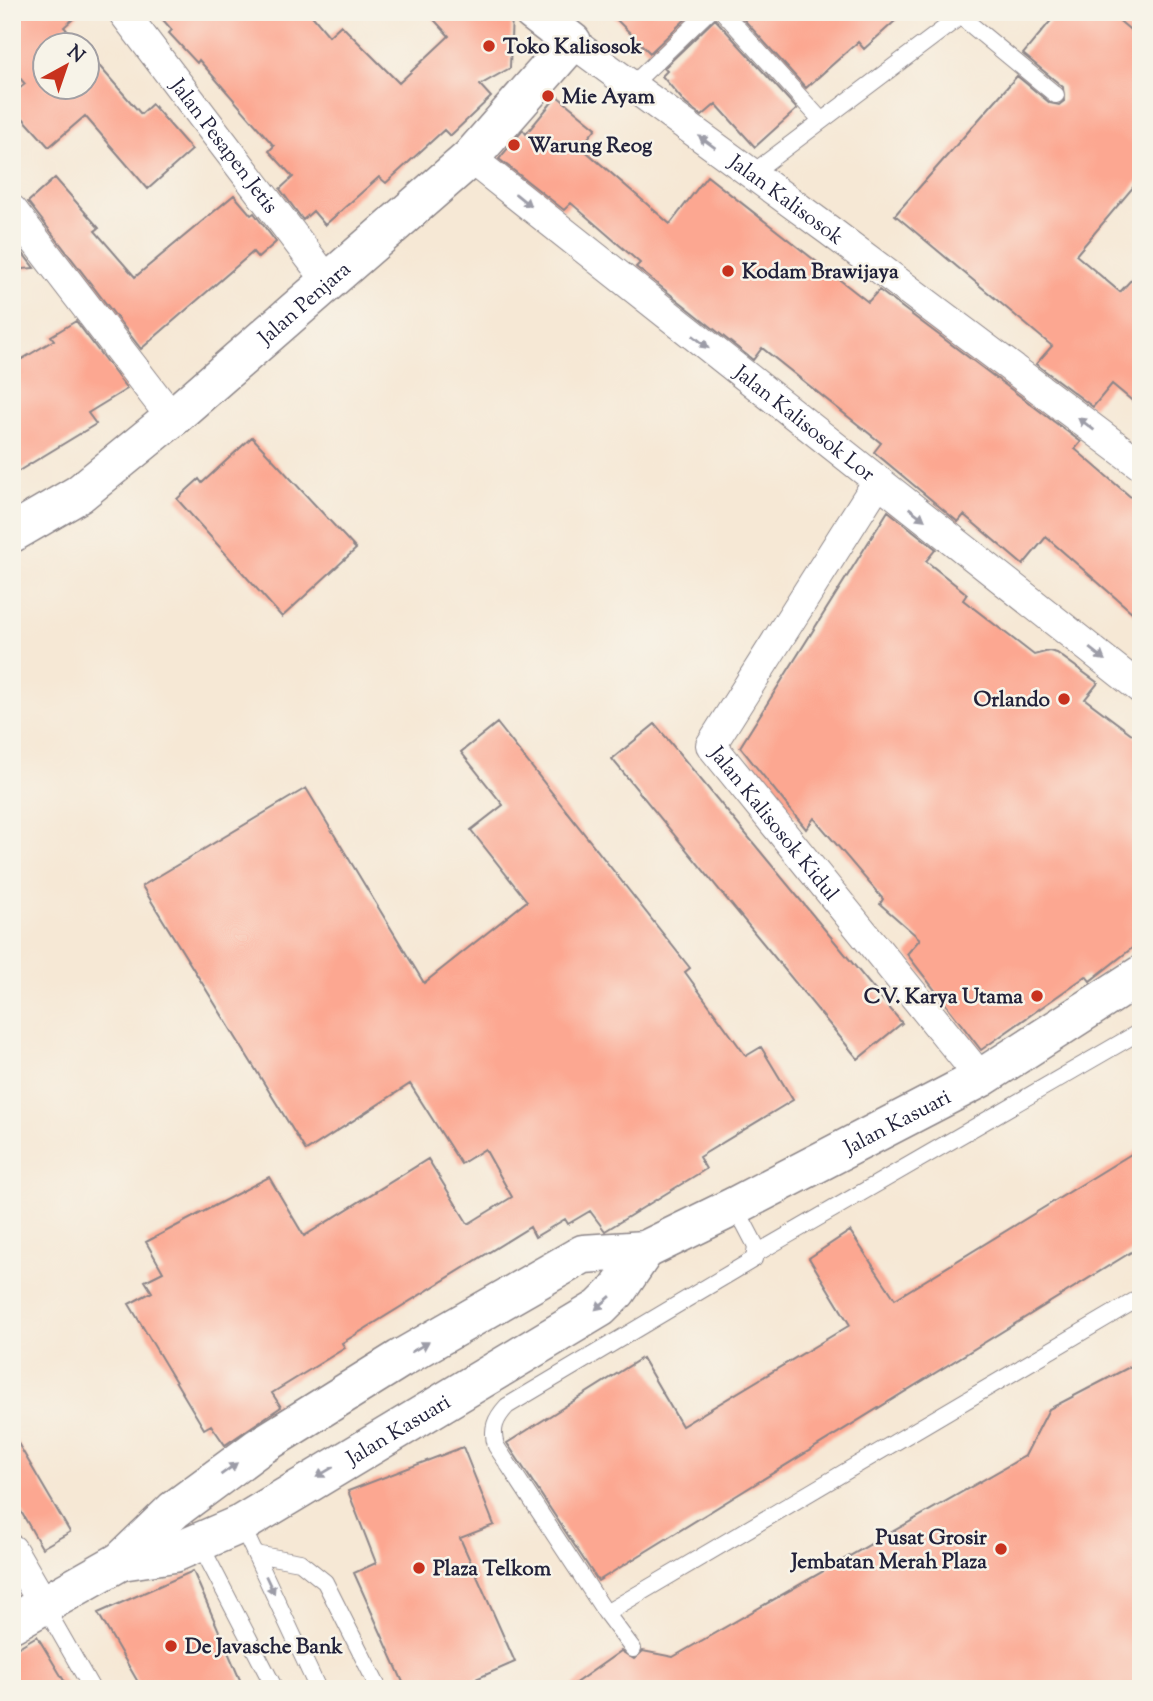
<svg xmlns="http://www.w3.org/2000/svg" width="1153" height="1701" viewBox="0 0 1153 1701" font-family="'Sorts Mill Goudy',serif">
<style>
.building{fill:#fca791}
.lines{fill:none;stroke-linecap:round;stroke-linejoin:round}
.service-casing{stroke:#8c8588;stroke-width:18}
.minor-casing{stroke:#8c8588;stroke-width:32}
.tertiary-casing{stroke:#8c8588;stroke-width:41}
.service{stroke:#fff;stroke-width:16}
.minor{stroke:#fff;stroke-width:30}
.tertiary{stroke:#fff;stroke-width:38}
.oneway{fill:#9c9ca7}
.poi-dot{fill:#c8321e;stroke:#f7f3e8;stroke-width:2.5}
.labels{text-anchor:middle;stroke-width:5;stroke-linejoin:round;paint-order:stroke}
.poi-label{font-size:21px;font-weight:bold;fill:#22223b;stroke:#f7f3e8;text-anchor:start}
.street-label{font-size:21px;fill:#22223b;stroke:#f7f3e8}
</style>
<rect width="100%" height="100%" fill="#f7f3e8"/>
<filter id="ink" filterUnits="userSpaceOnUse"><feTurbulence type="fractalNoise" baseFrequency=".0143" numOctaves="2"/><feDisplacementMap in="SourceGraphic" scale="14" xChannelSelector="R" yChannelSelector="G"/><feConvolveMatrix kernelMatrix="1 2 1 2 8 2 1 2 1" color-interpolation-filters="sRGB"/></filter>
<filter id="wash" filterUnits="userSpaceOnUse"><feTurbulence type="fractalNoise" baseFrequency=".00686" numOctaves="4" result="noise"/><feDisplacementMap in="SourceGraphic" scale="28" xChannelSelector="R" yChannelSelector="G"/><feGaussianBlur stdDeviation="1.57" result="paint"/><feColorMatrix in="noise" values="0 0 0 0 0 0 0 0 0 0 0 0 0 0 0 0 0 1.4 0 .05"/><feComposite in="paint" operator="in"/></filter>
<g filter="url(#wash)">
<rect width="100%" height="100%" fill="#f6e8d5"/>
<g id="blocks">
<path class="building" d="M12 12H81L64 27 81 46H46V88H88V53L141 114 152 104 192 150 148 189 85 116 49 147 12 106V95L25 84 12 69Z
M156 12H309L329 36 341 25 399 83 449 36 427 12H512L510 68 480 85 491 97 450 136 444 130 386 183 379 177 325 225 313 211 303 220 280 189 293 177 269 151 274 146 199 60 197 63 169 33 172 30Z
M609 12H693L650 53Z
M737 12H905L864 49 858 42 806 88Z
M1058 12H1109L1141 39V178L1076 255 1120 292 1141 269V408L1112 384 1093 407 1036 364 1052 346 895 215 1017 76 1050 103 1059 105 1064 101 1063 87 1023 54Z
M715 19 797 109 755 147 716 104 702 116 686 104 662 76 667 71 664 68Z
M557 96 596 128 581 147 670 224 707 176 868 302 879 290 1081 442 1075 449 1141 506V620L1046 537 1023 565 964 515 958 522 874 452 881 443 762 348 753 360 636 267 640 263 571 203 564 210 499 159 523 130 526 134Z
M55 178 99 228 95 231 135 277 234 195 251 215 254 213 276 242 258 258 253 252 141 349 28 202Z
M12 239 34 268 12 270Z
M76 321 127 389 88 413 96 424 12 475V365L54 340 51 336Z
M252 437 356 549 282 617 177 499 199 479 202 483Z
M888 511 936 549 926 561 967 594 963 600 1034 655 1049 651 1057 653 1098 683 1085 699 1141 741V941L1090 981 1086 976 981 1050 907 954 920 939 880 904 883 899 814 818 806 829 740 747Z
M497 723 690 968 685 972 746 1056 761 1047 793 1100 699 1157 706 1169 605 1231 590 1211 568 1224 565 1219 535 1237 530 1227 342 1343 345 1348 272 1393 281 1407 225 1445 211 1425 204 1429 129 1304 152 1292 145 1281 163 1272 146 1242 269 1177 304 1236 428 1159 468 1224 512 1197 485 1149 461 1164 410 1084 306 1151 142 886 306 788 424 983 527 901 471 830 503 805 461 752Z
M655 724 902 1023 858 1059 612 759Z
M1141 1148V1246L598 1581 507 1443 642 1358 682 1426 850 1325 809 1258 850 1231 895 1299Z
M1141 1361V1689H567L621 1651 634 1659 643 1651 673 1657 1025 1456 1049 1409Z
M12 1433 70 1532 42 1548 12 1496Z
M463 1447 494 1525 460 1538 515 1662 453 1689H406L354 1573 376 1563 348 1491Z
M193 1571 244 1689H142L98 1613Z
M37 1636 69 1689H12V1651Z"/>
</g>
</g>
<g filter="url(#ink)">
<use href="#blocks" fill-opacity="0" stroke="#8c8588" stroke-width="2"/>
<g class="lines">
<g class="service-casing">
<path id="service" d="M723 12 821 120
M959 15 1056 95
M631 86 708 12
M751 174 966 12
M735 1206 756 1246 754 1259 507 1406C495 1419 491 1429 496 1446L606 1613 1141 1297
M757 1253 1141 1031
M241 1524 318 1689
M200 1544 275 1689
M255 1554 300 1562 325 1582 379 1689
M44 1605 92 1689
M606 1613 633 1649"/>
</g>
<g class="minor-casing">
<g id="minor">
<path id="s1" d="M123 12 327 280"/>
<path id="s2" d="M572 42 830 231 1141 465"/>
<path id="s3" d="M470 158 1141 689"/>
<path d="M12 210 172 418"/>
<path id="s4" d="M877 483 711 745 981 1078"/>
<path d="M12 1550 43 1603"/>
</g>
</g>
<g class="tertiary-casing">
<g id="tertiary">
<path id="s5" d="M12 533 79 494 172 418 470 158 572 42 533 12"/>
<path id="s6" d="M121 1561 174 1553 241 1524 600 1308 617 1291 645 1250"/>
<path id="s7" d="M12 1623 121 1561 174 1510 259 1447 400 1359 583 1254 645 1250 735 1206 981 1078 1141 975"/>
</g>
</g>
<use href="#service" class="service"/>
<use href="#minor" class="minor"/>
<use href="#tertiary" class="tertiary"/>
</g>
<defs><path id="oneway-solid" d="M-6-.8H1V-3.2L6.5 0L1 3.2V.8H-6Z" transform="scale(1.75)"/></defs>
<g class="oneway">
<use href="#oneway-solid" transform="translate(707 142) rotate(-144)"/>
<use href="#oneway-solid" transform="translate(523 200) rotate(39)"/>
<use href="#oneway-solid" transform="translate(701 342) rotate(39)"/>
<use href="#oneway-solid" transform="translate(1086 424) rotate(-143)"/>
<use href="#oneway-solid" transform="translate(917 514) rotate(38)"/>
<use href="#oneway-solid" transform="translate(1097 654) rotate(38)"/>
<use href="#oneway-solid" transform="translate(603 1303) rotate(139)"/>
<use href="#oneway-solid" transform="translate(420 1347) rotate(-30)"/>
<use href="#oneway-solid" transform="translate(229 1469) rotate(-36)"/>
<use href="#oneway-solid" transform="translate(325 1472) rotate(149)"/>
<use href="#oneway-solid" transform="translate(270 1585) rotate(65)"/>
</g>
</g>
<g class="poi-dot">
<circle cx="489" cy="46" r="7"/>
<circle cx="548" cy="96" r="7"/>
<circle cx="514" cy="145" r="7"/>
<circle cx="728" cy="271" r="7"/>
<circle cx="1064" cy="699" r="7"/>
<circle cx="1037" cy="996" r="7"/>
<circle cx="1001" cy="1549" r="7"/>
<circle cx="419" cy="1568" r="7"/>
<circle cx="171" cy="1646" r="7"/>
</g>
<g class="labels">
<g class="poi-label">
<text x="503" y="53">Toko Kalisosok</text>
<text x="562" y="103">Mie Ayam</text>
<text x="528" y="152">Warung Reog</text>
<text x="742" y="278">Kodam Brawijaya</text>
<text x="1050" y="706" text-anchor="end">Orlando</text>
<text x="1023" y="1003" text-anchor="end">CV. Karya Utama</text>
<text x="987" y="1544" text-anchor="end">Pusat Grosir<tspan x="987" dy="24">Jembatan Merah Plaza</tspan></text>
<text x="433" y="1575">Plaza Telkom</text>
<text x="185" y="1653">De Javasche Bank</text>
</g>
<g class="street-label">
<text dy="7" stroke="none"><textPath href="#s1" startOffset="168">Jalan Pesapen Jetis</textPath></text>
<text dy="7" stroke="none"><textPath href="#s2" startOffset="266">Jalan Kalisosok</textPath></text>
<text dy="7" stroke="none"><textPath href="#s5" startOffset="373">Jalan Penjara</textPath></text>
<text dy="7" stroke="none"><textPath href="#s3" startOffset="427">Jalan Kalisosok Lor</textPath></text>
<text dy="7" stroke="none"><textPath href="#s4" startOffset="411">Jalan Kalisosok Kidul</textPath></text>
<text dy="7" stroke="none"><textPath href="#s7" startOffset="1027">Jalan Kasuari</textPath></text>
<text dy="7" stroke="none"><textPath href="#s6" startOffset="310">Jalan Kasuari</textPath></text>
</g>
</g>
<rect width="1153" height="1701" fill="none" stroke="#f7f3e8" stroke-width="42"/>
<g transform="translate(66 66) rotate(40)"><circle r="33" fill="#f7f3e8" stroke="#a29fa3" stroke-width="2"/>
<path d="M0-5L12 26L0 18L-12 26Z" fill="#c8321e"/>
<text y="-10" font-size="19" font-weight="bold" text-anchor="middle" fill="#22223b">N</text>
</g>
</svg>
